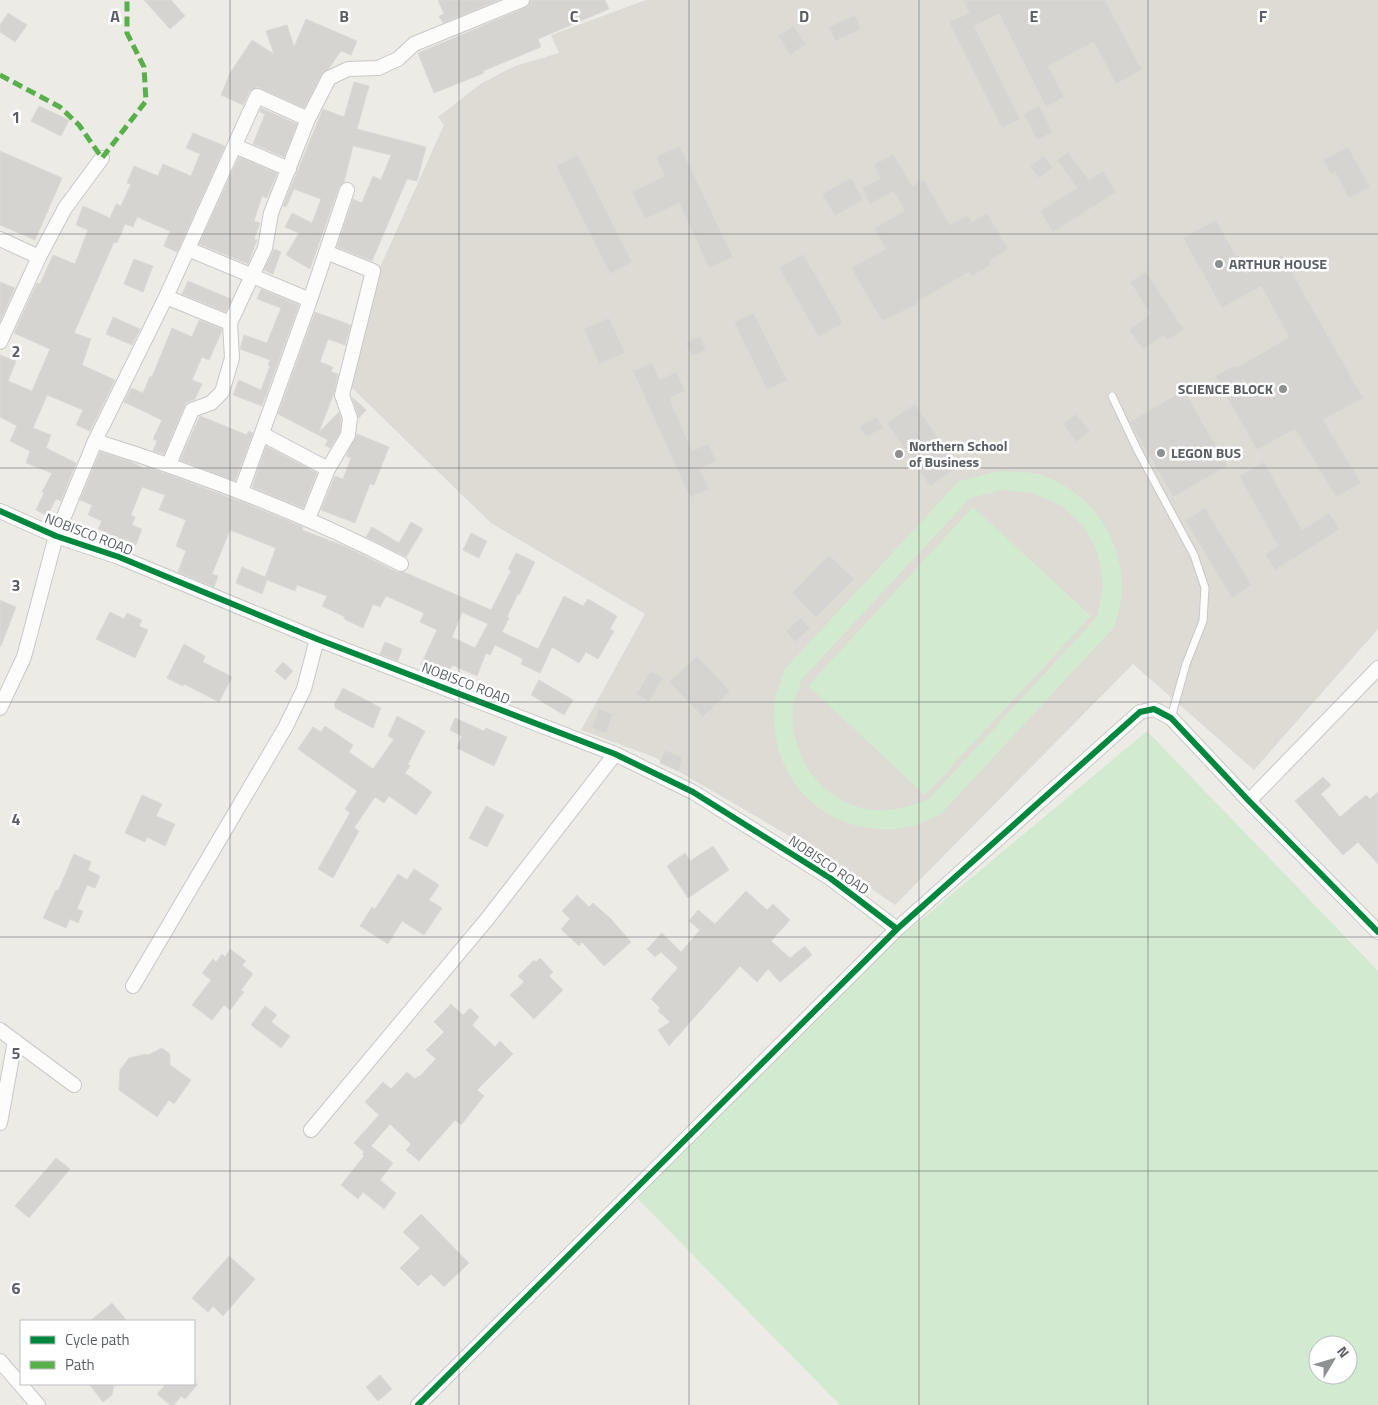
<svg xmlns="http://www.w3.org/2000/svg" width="1378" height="1405" viewBox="0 0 1378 1405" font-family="'Titillium Web',sans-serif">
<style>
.education{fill:#dddbd4}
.green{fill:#d2ead0;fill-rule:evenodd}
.building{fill:#d6d4d1;stroke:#dcdad5;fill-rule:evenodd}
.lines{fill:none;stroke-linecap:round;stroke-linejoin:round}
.service-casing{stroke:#c8c8c7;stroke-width:9}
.minor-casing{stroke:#c8c8c7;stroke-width:16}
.service{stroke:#fcfcfb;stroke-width:7}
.minor{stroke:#fcfcfb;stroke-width:14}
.quiet{stroke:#58b04a;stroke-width:5;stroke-dasharray:10 5;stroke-linecap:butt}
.cycleway-casing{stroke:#fff;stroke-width:9}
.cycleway{stroke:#00873e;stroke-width:6}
.grid{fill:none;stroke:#5b5f65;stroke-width:1;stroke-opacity:0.55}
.poi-dot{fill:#8e9092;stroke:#fff;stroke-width:2}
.labels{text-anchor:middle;stroke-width:5;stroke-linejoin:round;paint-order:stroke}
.poi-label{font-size:14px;font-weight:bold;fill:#5b5f65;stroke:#fff;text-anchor:start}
.street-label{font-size:14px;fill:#5b5f65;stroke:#fff}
.grid-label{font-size:16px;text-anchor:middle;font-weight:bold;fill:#5b5f65;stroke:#fff;stroke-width:5;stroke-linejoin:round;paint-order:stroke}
</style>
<rect width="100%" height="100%" fill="#ecebe6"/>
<path class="education" d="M646 0H1378V629L1254 770 1133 664 895 905 817 852 654 757 581 730 645 614 491 523 349 385 376 276 444 125 438 117 482 83 515 66 559 53 551 35Z"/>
<path class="green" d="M999 471C1011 472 1025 471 1037 474 1087 488 1120 533 1122 584 1123 597 1118 613 1115 626L940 815C929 819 916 827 904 828 828 838 770 783 774 707 775 695 781 682 784 670L959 481ZM1001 490 1032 493 1061 505 1084 527 1098 554 1103 585 1097 617 929 799C911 806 893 812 873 810 823 804 790 758 793 710 794 700 799 690 801 680L970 498Z
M973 507 1091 616 925 795 808 686Z
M1147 731 1378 971V1405H840L637 1198 742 1079 891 945ZM1318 1345H1348V1375H1318Z"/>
<path class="building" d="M144 0H171L185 16 170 29Z
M438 0H499L443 23 439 16 444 14Z
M531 0H605L609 9 538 39 541 47 483 71 484 73 434 93 418 53 525 8 529 5Z
M963 0H1105L1142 70 1116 84 1094 42 1048 66 1064 97 1046 107 999 14 974 26 1020 119 1002 128 949 22 969 13Z
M8 13 27 25 15 42 0 32V25Z
M855 15 861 29 835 41 829 27Z
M306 19 357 41 351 55 341 51 329 68 322 74 304 108 257 87 249 92 243 105 221 95 230 73 252 40 274 54 266 31 287 25 294 47Z
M793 26 806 44 790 55 778 36Z
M354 82 369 86 357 129 426 147 417 181 407 179 372 261 337 247 353 199 362 203 373 176 381 180 391 155 353 146 344 182 339 187 310 269 286 255 299 233 285 227 292 213 312 223 321 199 294 189 286 207 283 206 323 109 344 117Z
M39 106 69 120 61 136 31 121Z
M1039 106 1053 132 1037 140 1024 114Z
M261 108 297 124 284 157 253 144 265 114 260 112Z
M193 133 225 146 177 252 164 246 170 231 137 217 133 227 125 224 117 243 114 242 74 333 91 339 82 365 115 380 90 431 76 425 83 410 47 395 33 428 51 435 46 448 76 463 61 501 56 499 47 516 36 510 44 493 42 492 52 473 26 463 30 451 10 441 17 426 0 417V355L16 361 8 381 32 391 50 349 14 333 37 283 40 284 53 255 75 264 88 230 76 225 83 206 110 218 116 204 121 206 131 184 127 183 134 166 158 176 163 164 191 176 200 154 186 148Z
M680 146 733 257 709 268 679 203 645 219 632 192 665 176 656 157Z
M1348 147 1370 187 1349 198 1335 172 1331 174 1323 160Z
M0 151 62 178 35 240 0 225Z
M1068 152 1089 180 1103 171 1116 192 1053 232 1040 211 1077 188 1057 160Z
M893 154 912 186 924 180 950 225 968 215 972 222 987 213 1008 249 989 261 991 265 972 276 969 272 916 302 918 304 882 321 851 268 886 249 874 228 905 211 894 191 870 204 862 188 881 178 874 165Z
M578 155 632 262 610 274 556 166Z
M1044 156 1053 168 1039 178 1030 166Z
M239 157 277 173 267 198 262 196 254 221 260 223 254 239 257 240 248 264 199 244Z
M851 178 863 200 835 216 822 194Z
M1216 220 1246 274 1282 255 1363 398 1323 420 1361 483 1336 497 1296 430H1293L1257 450 1215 376 1235 365 1236 368 1289 337 1261 286 1222 308 1183 238Z
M274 249 281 252 273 274 264 270Z
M803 254 843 323 819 337 779 268Z
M134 259 153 266 143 292 124 284Z
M1146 272 1184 330 1167 340 1164 335 1143 349 1129 330 1151 314 1130 282Z
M188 281 231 299 226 312 182 294Z
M0 282 15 288 0 321Z
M261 289 299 305 262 406 233 395 239 380 261 390 270 366 268 365 270 360 240 349 244 335 267 343 281 308 257 299Z
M315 312 351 325 345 345 328 339 320 362 333 367 331 372 338 374 334 393 319 432 339 412 341 419 340 432 330 448 325 445 328 440 278 414Z
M754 313 787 380 767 390 734 322Z
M113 317 140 329 132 345 106 334Z
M609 318 625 353 599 364 584 329Z
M199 320 222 329V331L209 360 202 357 192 380 202 384 195 399 186 403 184 407 164 454 153 451 157 441 153 439 162 420 124 402 131 388 143 393 150 376 152 377 172 328 192 337Z
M700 336 706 350 692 356 686 343Z
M652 363 660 380 676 372 685 391 669 398 692 451 708 444 716 461 699 469 709 489 690 497 633 371Z
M1184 390 1227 466 1173 497 1130 422Z
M352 397 366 410 359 418Z
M915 404 958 467 930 486 887 423Z
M1076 414 1090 431 1076 442 1063 424Z
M200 416 247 435 248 431 253 433 235 481 180 460Z
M877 417 883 428 866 437 860 426Z
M357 434 389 447 374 485 370 484 355 523 321 510 335 476 343 479 351 458 346 456Z
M266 446 317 473 303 508 252 487Z
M100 452 129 461 145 469 146 467 170 475 247 504 303 527 302 530 349 548 397 572H404L491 610 511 571 508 569 516 553 535 562 519 595 518 594 507 617 509 618 502 632 538 649 564 596 583 606 588 599 617 616 610 629 614 631 598 659 586 652 579 663 552 647 540 673 521 664 523 659 495 645 490 655 486 653 477 676 452 665 447 676 421 664 437 630 420 622 424 613 386 596 380 607 373 604 363 628 344 619 345 617 322 606 327 596 297 585 295 591 267 580 262 594 236 583 242 567 265 577 276 548 230 530 212 574 218 576 214 587 178 572 186 551 176 546 186 520 159 510 165 495 142 487 131 515 135 517 132 525 142 529 136 545 98 529 102 521 88 515 92 505 80 500ZM462 612 488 624 475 648 452 637Z
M1264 462 1302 530 1329 513 1340 529 1275 570 1265 554 1278 546 1239 476Z
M1205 508 1252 585 1232 598 1185 520Z
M411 522 423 529 406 557 366 537 372 527 399 543Z
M471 533 487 541 479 558 463 550Z
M829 555 854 579 816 617 792 593Z
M0 600 16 607 1 646H0Z
M110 612 124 619 127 613 142 620 139 626 148 630 135 658 96 639Z
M801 618 810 628 795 642 786 631Z
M385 642 402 649 398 661 380 654Z
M184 644 205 656 203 662 232 677 219 702 184 684 183 686 167 678Z
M697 656 730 691 703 717 669 682Z
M283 662 293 671 285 680 275 671Z
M650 671 663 678 649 702 637 694Z
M539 680 573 700 564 715 531 695Z
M343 688 381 708 373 728 335 708V703Z
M599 709 613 714 606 733 592 728Z
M397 716 425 731 408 764 410 766 405 773 432 792 416 815 389 796 384 803 375 797 354 828 359 831 333 878 318 869 350 813 345 809 357 791 298 749 313 727 321 732 325 726 353 745 349 752 373 769 394 739 388 736Z
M455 718 484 731 486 728 507 737 494 766 457 748 462 736 450 730Z
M665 750 683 758 678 771 660 763Z
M1323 777 1331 785 1321 794 1340 817 1366 795 1370 799 1378 792V864L1358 842 1343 855 1295 801Z
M142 795 162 804 156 816 175 824 165 846 147 837 145 842 125 833Z
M486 806 504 815 487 847 469 838Z
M713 846 729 870 688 898 667 866 685 853 690 861Z
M74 854 91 862 88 870 100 876 95 888 87 885 77 909 83 911 78 923 70 919 66 928 43 918 56 890 58 891Z
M414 869 439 885 429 900 442 908 424 935 402 921 388 944 360 926 372 907 375 909 398 874 407 880Z
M746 891 767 910 773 904 790 920 771 941 790 958 805 946 812 955 780 982 768 969 757 982 740 966 669 1046 658 1030 670 1022 658 1011 660 1008 651 999 678 968 661 952 655 957 647 949 662 933 681 952 700 930 689 921 698 910 715 924Z
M577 895 589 907 593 903 611 919 631 942 604 966 582 942 579 946 561 929 570 919 562 911Z
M230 949 246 961 242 965 253 974 241 990 244 992 230 1010 224 1005 212 1020 192 1005 211 980 202 973 213 959 216 962 222 954 225 957Z
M540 958 553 972 549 976 563 990 534 1019 510 995 524 982 518 976 534 960 536 962Z
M451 1004 463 1015 470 1008 479 1017 472 1025 495 1047 500 1041 513 1054 477 1090 484 1096 461 1125 455 1120 419 1161 406 1150 411 1144 390 1124 371 1146 393 1163 380 1180 396 1193 384 1209 363 1192 358 1199 341 1185 364 1156 362 1154 364 1152 354 1143 379 1115 365 1102 383 1082 391 1089 407 1072 415 1079 418 1076 419 1077 436 1059 426 1050 444 1032 434 1022Z
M265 1006 277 1015 271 1022 290 1036 281 1048 251 1025Z
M162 1048 170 1054V1065L191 1080 174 1104 169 1100 157 1117 119 1090 120 1070 129 1058 146 1054 148 1055Z
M56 1158 70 1169 29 1218 15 1206Z
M421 1214 469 1263 444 1287 431 1274 418 1286 400 1268 420 1248 403 1232Z
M229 1256 255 1279 223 1316 213 1306 208 1312 192 1298Z
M112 1303 127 1321H90Z
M380 1375 392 1389 378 1401 366 1387Z
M89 1384H114L112 1395 103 1402Z
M166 1384H198L185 1399 181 1396 174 1405H170L157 1394Z"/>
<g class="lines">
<g class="service-casing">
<path id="service" d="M1112 396 1137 449 1194 555 1205 588 1203 621 1186 664 1171 718"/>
</g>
<g class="minor-casing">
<path id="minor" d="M235 146 289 169
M0 239 39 257
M188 249 310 300
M166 297 230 323
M0 342 39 257 65 208 102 158
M262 434 328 469
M95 441C200 474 303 513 401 564
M169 464 192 410 211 403 222 392 232 358 230 323 265 248 271 213 308 119
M241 491 310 300 347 190
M0 511 56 536 119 557 317 639 615 754 693 792 830 878 897 929
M308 519 328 469 348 435 350 418 342 395 373 271 326 252
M0 708 24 657 56 536 95 441 166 297 257 96 308 119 329 78 348 69 378 68 398 59 414 44 522 0
M1249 801 1378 668
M133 986 285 728 304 689 317 639
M0 1030 74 1085
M0 1123 15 1041
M311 1130 488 918 615 754
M0 1361 38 1405
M418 1405 897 929 1140 712 1154 709 1171 718 1249 801 1378 932"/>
</g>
<use href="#service" class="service"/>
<use href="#minor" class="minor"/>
<path class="quiet" d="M0 75 60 107 79 125 102 158 146 101 144 67 127 33V0"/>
<g class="cycleway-casing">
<path id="cycleway" d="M0 511 56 536 119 557 317 639 615 754 693 792 830 878 897 929
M418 1405 897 929 1140 712 1154 709 1171 718 1249 801 1378 932"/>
</g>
<use href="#cycleway" class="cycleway"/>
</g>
<path class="grid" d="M230 0V1405M459 0V1405M689 0V1405M919 0V1405M1148 0V1405M0 234H1378M0 468H1378M0 702H1378M0 937H1378M0 1171H1378"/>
<g class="poi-dot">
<circle cx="1219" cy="264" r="5"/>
<circle cx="1283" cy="389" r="5"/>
<circle cx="1161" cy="453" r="5"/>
<circle cx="899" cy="454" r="5"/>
</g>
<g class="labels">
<g class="poi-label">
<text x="1229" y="269">ARTHUR HOUSE</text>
<text x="1273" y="394" text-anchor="end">SCIENCE BLOCK</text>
<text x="909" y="451">Northern School<tspan x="909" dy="16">of Business</tspan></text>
<text x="1171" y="458">LEGON BUS</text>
</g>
<g class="street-label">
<text transform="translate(89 534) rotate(21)" y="5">NOBISCO ROAD</text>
<text transform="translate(466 683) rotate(21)" y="5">NOBISCO ROAD</text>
<text transform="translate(829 865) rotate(34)" y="5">NOBISCO ROAD</text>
</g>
</g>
<g class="grid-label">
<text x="115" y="22">A</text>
<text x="344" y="22">B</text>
<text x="574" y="22">C</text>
<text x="804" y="22">D</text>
<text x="1034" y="22">E</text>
<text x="1263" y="22">F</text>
<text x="16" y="123">1</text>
<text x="16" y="357">2</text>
<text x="16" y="591">3</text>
<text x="16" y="825">4</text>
<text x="16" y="1059">5</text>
<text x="16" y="1294">6</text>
</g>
<rect x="20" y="1320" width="175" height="65" fill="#ffffff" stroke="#bdbfc1"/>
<rect x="30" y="1336" width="25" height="8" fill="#00873e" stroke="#bdbfc1"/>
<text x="65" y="1345" font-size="15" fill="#5b5f65">Cycle path</text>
<rect x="30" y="1361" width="25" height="8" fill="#58b04a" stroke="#bdbfc1"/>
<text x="65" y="1370" font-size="15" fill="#5b5f65">Path</text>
<g transform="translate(1333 1360) rotate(52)"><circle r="24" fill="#ffffff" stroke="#bdbfc1"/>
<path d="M0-4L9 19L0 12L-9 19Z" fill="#8e9092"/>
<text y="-8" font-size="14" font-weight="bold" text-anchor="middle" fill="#5b5f65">N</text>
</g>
</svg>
